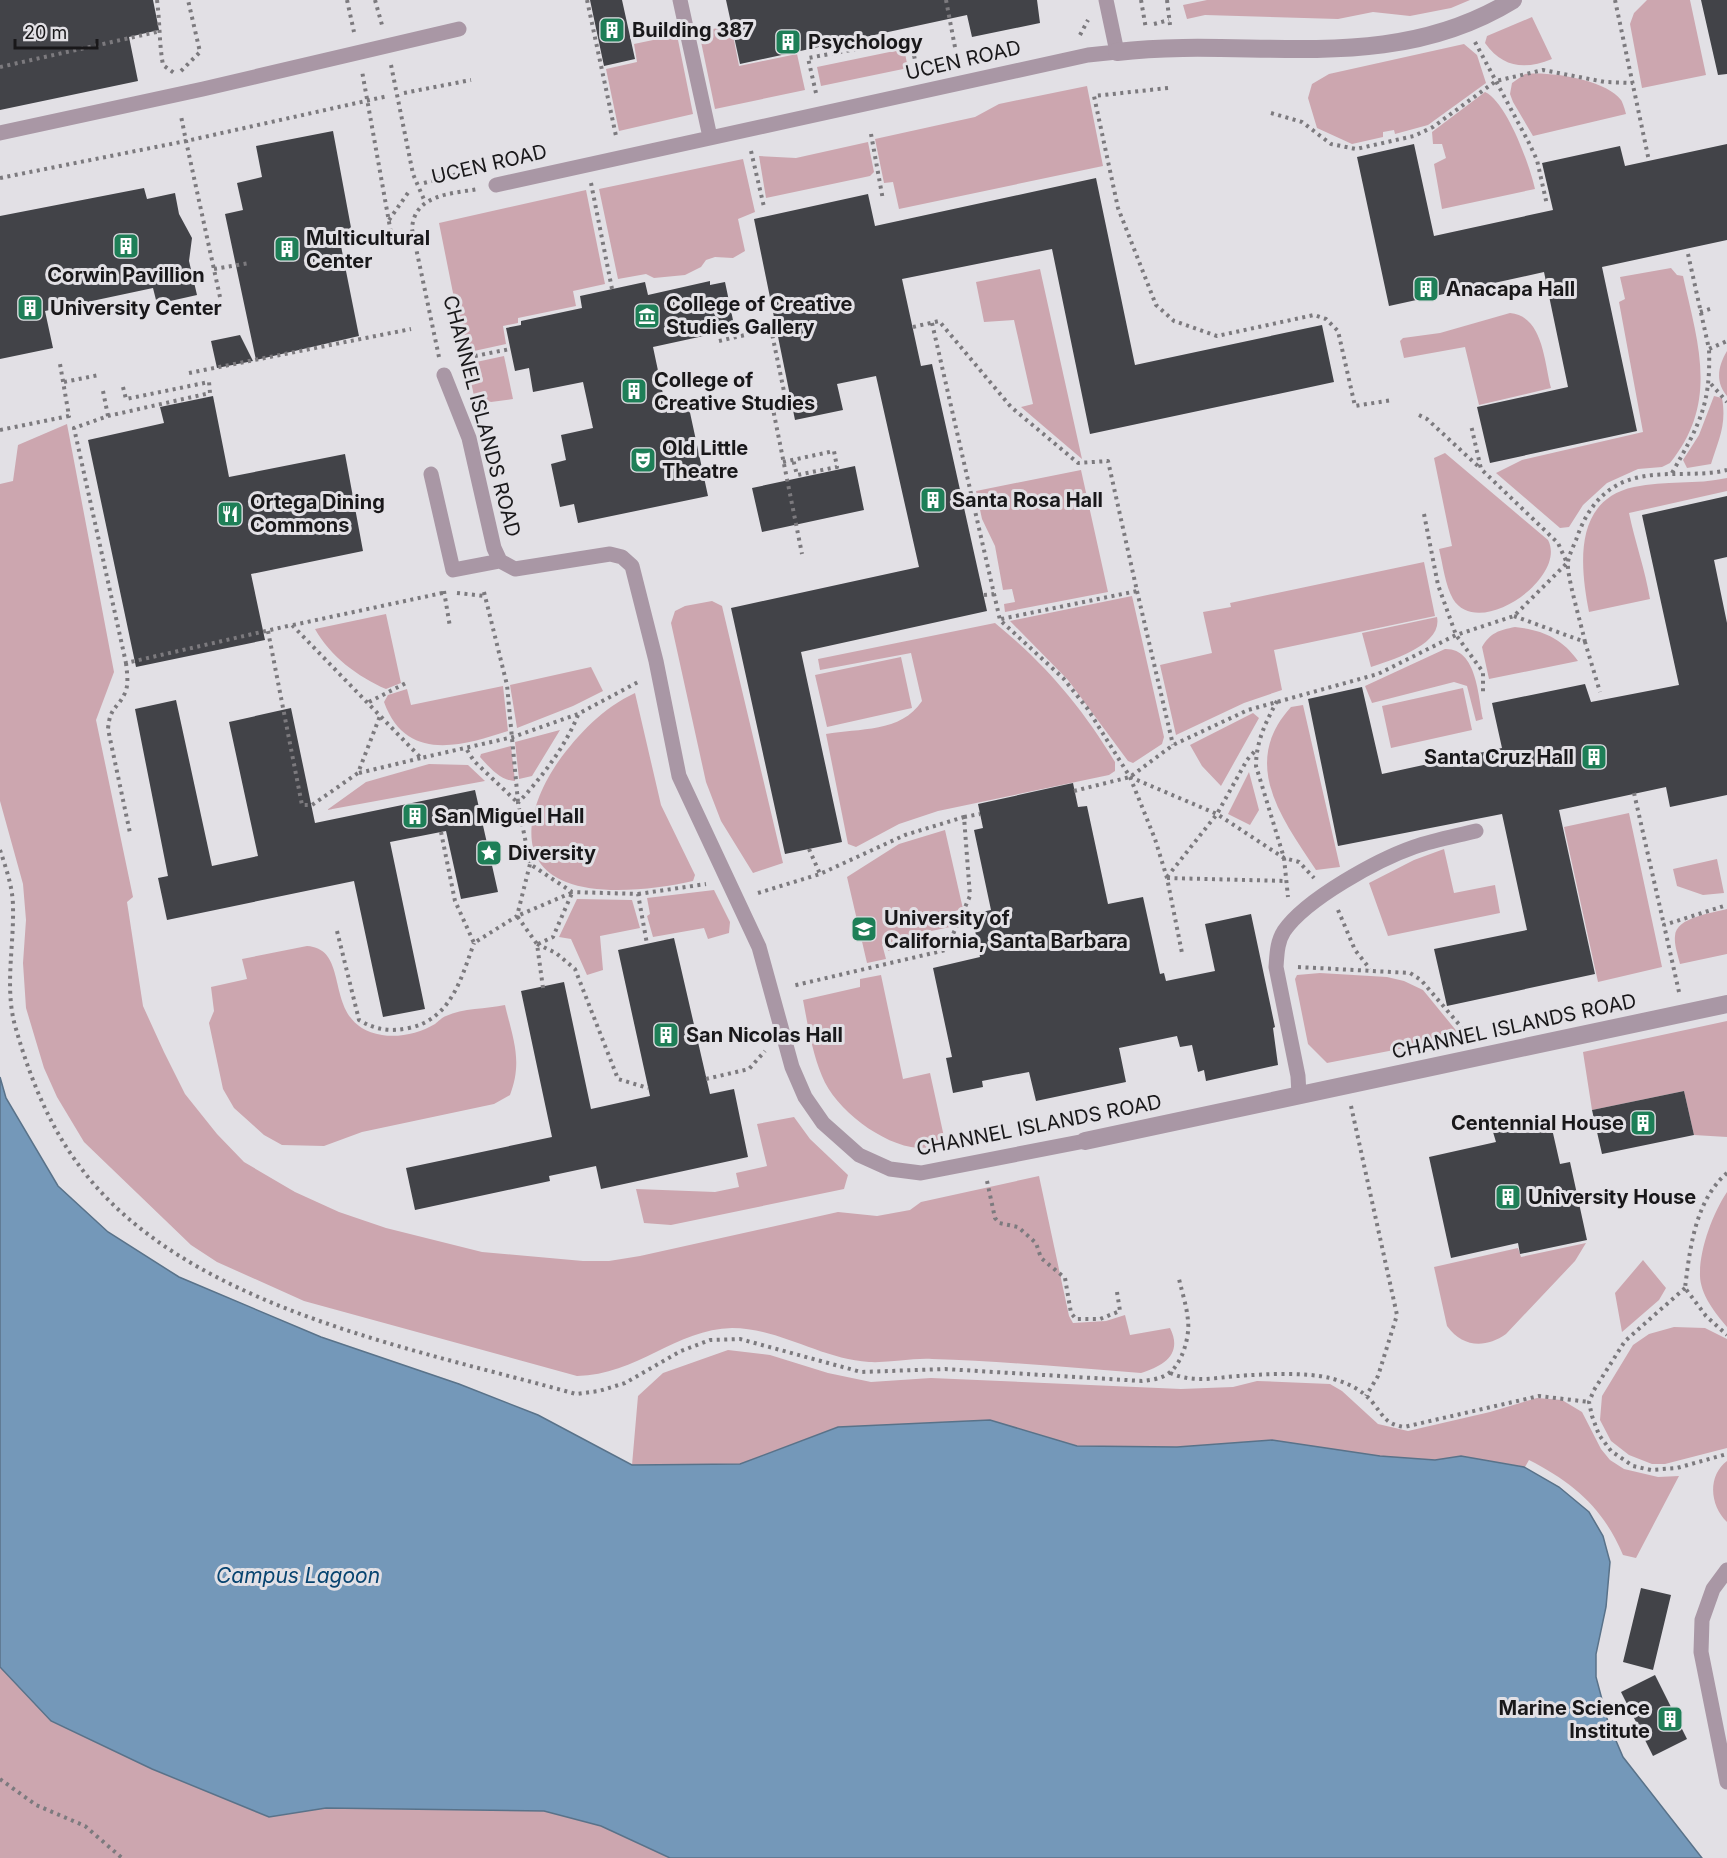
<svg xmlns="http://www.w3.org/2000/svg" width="1727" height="1858" viewBox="0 0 1727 1858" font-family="Inter,sans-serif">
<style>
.green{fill:#cca6af}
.water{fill:#7498b9;stroke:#597289;stroke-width:1.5}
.building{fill:#424348}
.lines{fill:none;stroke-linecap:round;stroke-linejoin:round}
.path{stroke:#7c7a7e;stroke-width:4;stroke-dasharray:3 4.5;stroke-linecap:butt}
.lane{stroke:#a997a5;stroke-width:15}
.street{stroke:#a997a5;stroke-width:18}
.labels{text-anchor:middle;stroke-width:6;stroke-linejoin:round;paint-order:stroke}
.poi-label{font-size:20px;font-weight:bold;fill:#19181a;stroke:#e2e0e5;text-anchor:start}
.street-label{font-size:20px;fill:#19181a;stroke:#e2e0e5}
.water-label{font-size:21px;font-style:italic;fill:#074470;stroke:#e2e0e5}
</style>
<rect width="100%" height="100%" fill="#e2e0e5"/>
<path class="green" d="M1207 0H1470L1451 8 1410 16 1373 12 1338 19 1205 15 1187 19 1183 5Z
M1647 0H1690L1706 75 1642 88 1630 24 1634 13Z
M1532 17 1552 59C1525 70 1503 68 1485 43L1487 36Z
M731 25 739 66 797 54 805 90 715 109 699 32Z
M677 35 693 114 619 131 606 69 637 62 634 44Z
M1464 44 1477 55 1486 83 1428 125 1395 134 1394 130 1383 132V137L1352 144 1317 128 1308 98 1312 84 1329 74Z
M904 49 908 68 821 86 817 67Z
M1525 74C1548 71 1606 79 1621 100 1623 103 1625 110 1626 114L1533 136 1513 102 1510 94 1512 83Z
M1087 86 1103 166 899 209 893 182 884 183 875 139 975 117 999 104Z
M1485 92C1507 102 1530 166 1535 189L1442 209 1434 164 1446 158 1442 144H1433L1432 132Z
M868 142 874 172 870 176 766 198 759 156 796 158Z
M743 159 755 212 738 219 745 251 733 258 715 257 706 260 701 267 685 275 654 278 646 274 618 279 599 189Z
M586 190 605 284 573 291 576 306 518 318V323L503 326 506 344 465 353 439 223Z
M1671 268 1677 275 1683 276C1698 344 1719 402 1670 463L1662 467 1638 469 1607 483 1583 505 1569 527 1560 528 1496 473 1522 460 1643 432 1619 302 1625 299 1620 277Z
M1040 269 1082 459 1021 407 1033 404 1014 320 984 322 976 282Z
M1510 313C1543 316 1544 361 1551 388L1479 405 1465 347 1404 358 1400 341 1403 338 1440 333Z
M1727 351V396C1715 382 1718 366 1727 351Z
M504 356 513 399 491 402 474 396 467 364Z
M1714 396 1722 398C1727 425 1718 441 1711 464L1687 468 1683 460 1699 435Z
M67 424 114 672 96 720 133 897 127 902 143 1006 164 1052 185 1094 217 1134 244 1162 295 1192 339 1212 386 1228 482 1252 583 1261H609L640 1256 838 1212 877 1216 910 1210 921 1202 1039 1176 1069 1316 1073 1323 1106 1321 1125 1315 1130 1335 1170 1328C1183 1354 1164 1366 1141 1373 1072 1368 1002 1361 932 1359 911 1358 890 1363 869 1362 821 1359 779 1328 732 1328 677 1329 636 1375 577 1376L304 1301 217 1262 191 1245 84 1142 57 1097 44 1068 26 1008 23 963 26 920 23 884 0 801V484L13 481 18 445Z
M1445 453 1548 540C1568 577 1479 641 1453 599 1445 585 1443 565 1439 549L1452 546 1434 458Z
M1081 470 1108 592 1005 612 1004 604 1015 602 1012 589 1003 590 995 546 982 519 976 491Z
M1727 478V491L1629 513C1635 542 1645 569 1650 599L1589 612C1580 566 1573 500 1634 487 1665 480 1696 485 1727 478Z
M1424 562 1435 616 1274 650 1282 690 1244 703 1176 735 1160 665 1212 653 1203 612 1231 607 1230 603Z
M1132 596 1164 737 1162 744 1133 763 1128 761 1068 680 1010 621Z
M712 601 722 606 783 863 753 873 721 821 706 782 671 623 675 611 685 606Z
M386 614 401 683 386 689C358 677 330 656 315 629Z
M1437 617C1443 645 1391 660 1371 667L1362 633Z
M995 623C1046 665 1081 706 1115 762V771L1109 775 938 811 899 824 856 847 848 844 826 734C859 728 901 733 922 701L911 653 820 670 818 659Z
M1515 627C1542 630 1562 638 1578 661L1489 679 1482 647C1490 633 1499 630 1515 627Z
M1445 649C1477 648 1478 696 1483 719L1476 721 1467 686 1454 682 1372 703 1365 686Z
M901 657 912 708 827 727 815 675Z
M591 667 603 691 573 706 517 728 510 685Z
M503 686 508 731C462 746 406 763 384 702L388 695 407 689 411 705Z
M1463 688 1472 730 1391 748 1382 706Z
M635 693 661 805 695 875 693 881C657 889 601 896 566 882 510 860 533 798 558 762 579 733 603 708 635 693Z
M1303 705 1340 867 1316 870C1281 817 1240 763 1291 707Z
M1253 713 1259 718 1221 786 1202 766 1190 745Z
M560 730 532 776 519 779 515 742Z
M511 746 515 781C501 781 489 767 480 757L481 754Z
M429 764 468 765 485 781 327 810 366 782Z
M1249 772 1259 810 1250 825 1228 814Z
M1629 813 1662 967 1598 982 1564 827Z
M945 830 963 909 947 913 950 927 922 933 924 943 888 951 887 943 882 944 886 959 867 963 847 877 899 844Z
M1444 849 1454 893 1495 885 1500 913 1388 936 1369 883 1414 860Z
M1717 859 1724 893 1703 895 1677 886 1673 869Z
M714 890 730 922 729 933 708 939 704 928 653 937 647 916 650 914 647 898Z
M577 899 632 900 640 928 600 936 603 970 587 975 571 939 559 937Z
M1727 909V954L1680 964C1678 955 1674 945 1675 936 1676 917 1713 913 1727 909Z
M307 946C354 949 319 1025 382 1035 399 1038 420 1033 435 1024 438 1022 442 1017 446 1016 462 1008 487 1009 505 1005 513 1039 523 1061 510 1095L494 1104 362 1132 324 1146 282 1145 264 1135 234 1108 223 1089 209 1023 214 1011 211 987 247 979 242 959Z
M1320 973 1387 977 1404 981 1423 990 1459 1034 1456 1038 1327 1063 1308 1044 1295 979 1297 975Z
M881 975 903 1079 930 1073 946 1146C937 1147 927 1148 918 1148 882 1145 835 1109 822 1076 812 1052 808 1026 803 1000L860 987V979Z
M1727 1021V1137L1694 1135 1684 1091 1592 1110 1583 1052Z
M794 1117 810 1139 848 1175 844 1189 671 1225 644 1223 636 1189 715 1192 739 1187 736 1173 767 1166 757 1124Z
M1727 1192V1327C1715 1313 1699 1293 1700 1273 1700 1248 1713 1213 1727 1192Z
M1586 1243 1575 1261 1506 1334C1486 1348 1463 1348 1447 1326L1434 1267 1518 1248 1521 1257Z
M1643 1260 1666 1288 1659 1300 1622 1332 1615 1293Z
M1674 1327 1705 1328 1727 1339V1448L1665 1464H1652L1629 1455 1611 1441 1600 1420 1602 1396 1633 1345 1649 1334Z
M728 1350 770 1355 828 1373 871 1382 931 1378 1181 1389 1233 1387 1257 1381 1330 1384 1342 1391 1378 1424 1408 1431 1490 1412 1537 1398 1562 1400 1582 1412 1601 1449 1610 1460 1624 1469 1658 1477 1679 1476 1636 1558 1623 1555C1603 1508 1574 1483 1529 1460L1525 1467 1461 1456 1435 1460 1380 1457 1272 1440 1177 1447 1077 1446 990 1420 838 1427 740 1464 632 1465 638 1396 663 1373Z
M1727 1461V1522C1710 1506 1707 1476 1727 1461Z
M0 1667 51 1721 152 1769 269 1817 326 1808 544 1811 601 1826 670 1858H0Z"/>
<path class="water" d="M0 1077 6 1098 58 1186 108 1232 179 1277 321 1337 459 1384 538 1415 632 1465 740 1464 838 1427 990 1420 1077 1446 1177 1447 1272 1440 1380 1456 1435 1460 1461 1456 1524 1467 1559 1487 1589 1512 1603 1536 1610 1562 1606 1607 1596 1654V1677L1608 1722 1623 1757 1702 1858H670L601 1826 544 1811 326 1808 269 1817 152 1769 51 1721 0 1667Z"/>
<path class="building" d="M0 0H153L159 30 129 37 138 81 0 110Z
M590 0H622L635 59 604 66Z
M726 0H1037L1040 23 972 37 967 15 740 64Z
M1701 0H1727V74L1718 75Z
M333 131 352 233 339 236 359 336 256 360 225 214 243 210 237 183 262 177 256 146Z
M1414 144 1434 236 1553 210 1542 163 1620 146 1625 166 1727 144V240L1602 267 1637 431 1490 463 1477 407 1568 387 1544 272 1389 306 1357 157Z
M1096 178 1135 365 1322 325 1334 382 1090 434 1052 249 902 279 921 366 932 364 987 611 801 652 842 842 785 854 731 608 919 567 876 376 837 384 843 410 795 420 754 219 868 194 875 226Z
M144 188 147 199 175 193 179 214 192 238 189 261 197 295 157 304 153 288 45 311 53 348 0 359V216Z
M710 281V285L725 282 734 325 721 328 722 332 653 347 667 413 689 408 708 496 578 523 574 504 560 507 551 464 566 460 561 435 593 428 583 382 533 392 529 368 515 371 506 328 521 325V321L582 308 580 296 645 282 648 295Z
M240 335 253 361 217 368 211 341Z
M213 396 229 477 345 454 363 551 251 574 265 640 136 667 88 440 164 423 160 407Z
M855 466 864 510 762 532 752 488Z
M1727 496V557L1714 560 1727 623V795L1670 807 1666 787 1559 810 1595 974 1447 1006 1434 949 1527 930 1502 814 1338 846 1308 699 1362 687 1382 774 1502 748 1492 703 1585 684 1591 702 1679 685 1642 515Z
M176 700 212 866 258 856 229 722 291 708 315 823 475 790 498 892 461 899 446 831 390 842 425 1009 383 1017 354 881 167 920 158 878 168 876 135 709Z
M1073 783 1078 807 1087 806 1108 904 1143 897 1160 974 1164 973 1166 981 1215 971 1205 924 1251 914 1275 1027 1273 1028 1278 1065 1206 1081 1204 1070 1198 1072 1192 1045 1180 1047 1177 1036 1119 1048 1126 1082 1036 1101 1029 1072 982 1081 983 1087 953 1093 946 1058 952 1057 933 968 980 957 972 914 991 910 974 830 983 828 978 804Z
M674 938 710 1094 734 1089 748 1157 601 1189 596 1166 549 1176 550 1181 415 1210 406 1168 552 1137 521 991 564 982 591 1109 650 1096 618 950Z
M1684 1091 1694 1135 1602 1154 1592 1110Z
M1550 1120 1560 1164 1570 1162 1587 1240 1520 1254 1518 1243 1451 1258 1429 1157 1496 1142 1493 1132Z
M1641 1588 1671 1595 1653 1670 1623 1662Z
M1655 1675 1687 1739 1653 1756 1621 1692Z"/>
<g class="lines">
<path class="path" d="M157 0C160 23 159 43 163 65L174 73
M347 0 354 32
M375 0 382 25
M587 0 616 136
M946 0 958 63
M1141 0 1146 29
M1167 0 1170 25
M1615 0 1649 161
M1154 24 1169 20
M1080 35 1088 20
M1475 42 1528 141 1537 160 1547 205
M391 65 413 174 425 202
M0 67 161 31
M181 71 200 52 188 0
M1168 88 1094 96 1118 208 1156 305 1174 321 1217 336 1314 315 1326 319 1338 331 1355 406 1392 400
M404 93 471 80
M816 93 808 58 911 39 917 71
M1271 113 1302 122 1331 144 1356 149 1414 136 1433 127 1496 81 1543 70 1605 82 1633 83
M871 134 883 200
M751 151 764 207
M0 178 186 141 181 116
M424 183 476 169
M591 183 612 289
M389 220 410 190
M341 244 391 233 362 71
M1688 254 1709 349 1727 341
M214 269 250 263
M220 297 186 141 388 96
M1700 312 1713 308
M932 323 1000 620 1063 678 1087 708 1130 777 1155 839 1167 878 1182 953
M913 327 939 321 1011 407 1078 463 1108 461 1137 591 1001 619
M719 341 771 329 786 401 772 404 802 554
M439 357 412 229C414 194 451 194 478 189
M460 359 510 349
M189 373 411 329
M64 382 99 375
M1711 384 1727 402
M123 387 126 399 209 382 210 393 108 416 74 428 126 663 292 625 421 758 513 737 578 714 638 682
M103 391 108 416
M1419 415 1427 419 1480 468
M0 430 69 416 60 364
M783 462 834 451 837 467 797 475 793 459
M1672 473C1699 425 1711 405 1709 349
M1424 514 1438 585 1456 635 1483 672V693
M444 591 450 627
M1137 591 1173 745
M484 592 507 685 518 802
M457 593 485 596
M984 595 994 594
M1514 616 1585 642 1600 692
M293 625 447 592
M268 631 302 805H312L358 773 380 716
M1585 642C1582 627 1566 574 1568 562 1569 555 1573 547 1576 540 1587 508 1605 484 1640 477 1669 471 1698 477 1727 470
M126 663C127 673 129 684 125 693 117 710 110 706 108 729L130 833
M1277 701C1266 722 1256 741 1256 766L1284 858 1288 897
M369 702 408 682
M578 715C565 747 542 777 518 803L530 864 572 892 638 894 647 944
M467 750 474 761 518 803
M359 773 421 758
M1130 777 1217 814 1284 858 1299 862 1314 878
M1074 791 1130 777 1173 745 1248 710 1378 674 1456 635 1514 616 1567 563 1558 543 1481 469 1471 425
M1634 793 1664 925
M964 817 980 814
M441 832 455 901 474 943 517 916 530 864
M809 849 820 874
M0 850C6 868 13 888 13 907 14 948 4 990 16 1029 30 1078 50 1128 81 1168 185 1308 416 1349 576 1394L599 1391 625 1383 681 1351 710 1340 740 1339 861 1372 945 1369 1142 1381C1151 1380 1161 1379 1169 1373 1182 1364 1190 1336 1188 1321 1187 1307 1182 1292 1179 1279
M1167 877 1217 814 1247 760 1255 751
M1167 878 1287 881
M758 893 820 874 905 835 964 817 970 896 946 950 792 986
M638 894 706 884
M1338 910 1355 950 1370 969
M337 931 359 1020C376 1030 390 1032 409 1028 451 1019 461 979 474 943
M537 944 556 953 575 969 618 1079 648 1088
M538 944 553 937 572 893
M1298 967 1410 973 1421 980 1469 1036
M543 988 537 944 517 916 571 893
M1679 992 1664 925 1727 905
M706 1079 749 1069 765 1051
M1351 1106 1397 1315 1378 1376 1366 1396
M1727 1173C1695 1201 1690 1248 1685 1288L1706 1316 1727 1335
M987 1181 995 1218 999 1223 1018 1227 1036 1243 1041 1258 1065 1278 1071 1313 1076 1319H1100L1120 1311 1117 1292
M1685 1288 1625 1341 1594 1390 1589 1402 1592 1416 1599 1435 1611 1451 1633 1466 1651 1470 1677 1468 1727 1454
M1170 1373C1194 1383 1213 1378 1238 1376 1263 1374 1306 1372 1330 1378 1346 1382 1363 1390 1373 1403 1384 1417 1386 1424 1404 1427L1539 1396 1589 1402
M0 1779 36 1805 85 1826 122 1858"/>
<path class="lane" d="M680 0 710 137
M0 133 203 89 459 29
M496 185C693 142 891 98 1088 55L1117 52 1106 0
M444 375 469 438 494 548 500 561 515 569 610 554 622 557 632 566 656 661 679 776 759 947 792 1067 805 1097 823 1123 859 1155 890 1169 921 1173 1085 1141
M431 474 453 570 500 561
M1299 1095 1298 1076 1276 967C1277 954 1277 942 1284 931 1306 899 1377 860 1414 847 1434 840 1456 836 1476 831
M1727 1570 1713 1589 1702 1620 1701 1652 1727 1782"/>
<path class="street" d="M1117 52C1252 36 1388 77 1513 0
M1085 1141 1727 1004"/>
</g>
<defs>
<g id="building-square" transform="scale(1.35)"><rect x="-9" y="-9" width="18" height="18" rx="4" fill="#1e7f57" stroke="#e2e0e5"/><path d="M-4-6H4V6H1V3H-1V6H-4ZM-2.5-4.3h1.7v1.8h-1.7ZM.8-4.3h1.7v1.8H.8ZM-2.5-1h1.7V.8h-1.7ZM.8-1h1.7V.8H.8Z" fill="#fff"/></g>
<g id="museum-square" transform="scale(1.35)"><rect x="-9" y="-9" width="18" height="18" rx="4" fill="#1e7f57" stroke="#e2e0e5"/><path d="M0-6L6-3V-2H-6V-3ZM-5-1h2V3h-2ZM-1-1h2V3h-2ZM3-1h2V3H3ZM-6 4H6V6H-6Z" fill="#fff"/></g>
<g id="theatre-square" transform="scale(1.35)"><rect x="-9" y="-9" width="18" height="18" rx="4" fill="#1e7f57" stroke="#e2e0e5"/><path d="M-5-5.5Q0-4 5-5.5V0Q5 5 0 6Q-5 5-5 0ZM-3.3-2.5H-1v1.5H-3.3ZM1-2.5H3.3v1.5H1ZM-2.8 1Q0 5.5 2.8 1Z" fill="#fff"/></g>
<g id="restaurant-square" transform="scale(1.35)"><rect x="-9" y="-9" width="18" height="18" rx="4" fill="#1e7f57" stroke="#e2e0e5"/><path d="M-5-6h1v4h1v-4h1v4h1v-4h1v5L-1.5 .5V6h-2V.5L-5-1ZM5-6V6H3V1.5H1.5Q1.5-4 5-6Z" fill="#fff"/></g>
<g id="sight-square" transform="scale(1.35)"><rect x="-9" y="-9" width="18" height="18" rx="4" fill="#1e7f57" stroke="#e2e0e5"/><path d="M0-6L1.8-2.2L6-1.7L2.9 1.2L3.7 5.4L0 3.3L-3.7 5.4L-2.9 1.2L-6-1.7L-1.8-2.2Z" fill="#fff"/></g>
<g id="university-square" transform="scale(1.35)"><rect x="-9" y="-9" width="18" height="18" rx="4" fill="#1e7f57" stroke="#e2e0e5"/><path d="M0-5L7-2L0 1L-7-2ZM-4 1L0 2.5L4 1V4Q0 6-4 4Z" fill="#fff"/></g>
</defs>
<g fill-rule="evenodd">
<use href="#building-square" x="612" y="30"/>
<use href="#building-square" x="788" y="42"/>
<use href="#building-square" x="126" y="246"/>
<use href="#building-square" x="287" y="249"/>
<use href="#building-square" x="1426" y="289"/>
<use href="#building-square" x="30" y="308"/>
<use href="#museum-square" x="647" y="316"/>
<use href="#building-square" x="634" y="391"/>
<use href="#theatre-square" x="643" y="460"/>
<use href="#building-square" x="933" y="500"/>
<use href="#restaurant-square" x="230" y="514"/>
<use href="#building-square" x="1594" y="757"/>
<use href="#building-square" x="415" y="816"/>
<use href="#sight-square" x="489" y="853"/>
<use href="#university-square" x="864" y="929"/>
<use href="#building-square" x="666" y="1035"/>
<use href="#building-square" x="1643" y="1123"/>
<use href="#building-square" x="1508" y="1197"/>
<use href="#building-square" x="1670" y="1719"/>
</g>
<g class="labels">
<g class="poi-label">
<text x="632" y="37">Building 387</text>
<text x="808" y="49">Psychology</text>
<text x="306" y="245">Multicultural<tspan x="306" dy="23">Center</tspan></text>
<text x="126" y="282" text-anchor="middle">Corwin Pavillion</text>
<text x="1446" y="296">Anacapa Hall</text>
<text x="666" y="311">College of Creative<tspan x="666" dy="23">Studies Gallery</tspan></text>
<text x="50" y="315">University Center</text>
<text x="654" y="387">College of<tspan x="654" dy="23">Creative Studies</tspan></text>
<text x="662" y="455">Old Little<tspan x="662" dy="23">Theatre</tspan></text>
<text x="952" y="507">Santa Rosa Hall</text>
<text x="250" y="509">Ortega Dining<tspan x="250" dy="23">Commons</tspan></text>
<text x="1574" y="764" text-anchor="end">Santa Cruz Hall</text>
<text x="434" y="823">San Miguel Hall</text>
<text x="508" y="860">Diversity</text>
<text x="884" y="925">University of<tspan x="884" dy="23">California, Santa Barbara</tspan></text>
<text x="686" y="1042">San Nicolas Hall</text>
<text x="1624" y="1130" text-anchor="end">Centennial House</text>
<text x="1528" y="1204">University House</text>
<text x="1650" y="1715" text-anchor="end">Marine Science<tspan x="1650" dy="23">Institute</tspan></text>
</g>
<g class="street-label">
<text transform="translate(963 60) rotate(-13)" y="7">UCEN ROAD</text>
<text transform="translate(489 164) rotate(-13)" y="7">UCEN ROAD</text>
<text transform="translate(482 416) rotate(75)" y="7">CHANNEL ISLANDS ROAD</text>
<text transform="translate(1514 1026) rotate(-12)" y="7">CHANNEL ISLANDS ROAD</text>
<text transform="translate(1039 1125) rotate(-11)" y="7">CHANNEL ISLANDS ROAD</text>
</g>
<g class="water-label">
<text x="298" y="1583">Campus Lagoon</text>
</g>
</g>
<path d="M15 39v9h82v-9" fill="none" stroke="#19181a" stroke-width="3"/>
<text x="24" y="39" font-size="18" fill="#19181a" stroke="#e2e0e5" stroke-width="4.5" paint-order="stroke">20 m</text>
</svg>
